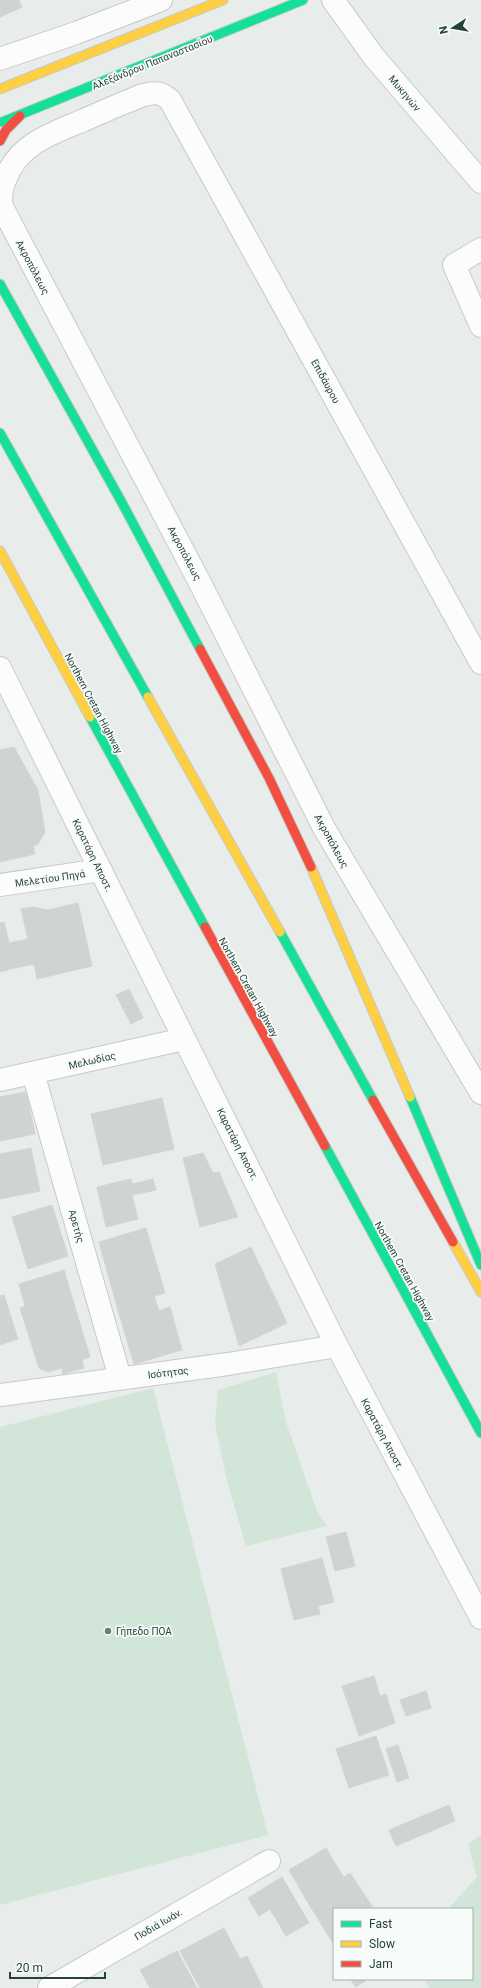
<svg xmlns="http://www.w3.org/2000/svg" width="481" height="1988" viewBox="0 0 481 1988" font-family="Roboto,sans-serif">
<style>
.green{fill:#d1e6d8}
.building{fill:#cfd4d2;stroke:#d1d6d4}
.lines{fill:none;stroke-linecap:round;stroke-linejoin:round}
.street-casing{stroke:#c5cac8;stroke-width:24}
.fast-casing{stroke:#c3cbc8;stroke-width:11}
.slow-casing{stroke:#c3cbc8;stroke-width:11}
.jam-casing{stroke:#c3cbc8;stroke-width:11}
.street{stroke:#fcfcfc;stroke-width:22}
.fast{stroke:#16e098;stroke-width:9}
.slow{stroke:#ffcf43;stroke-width:9}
.jam{stroke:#f24e42;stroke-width:9}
.poi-dot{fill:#697e78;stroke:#f7fbf9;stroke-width:1.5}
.labels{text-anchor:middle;stroke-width:3.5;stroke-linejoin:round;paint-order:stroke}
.street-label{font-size:10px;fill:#24423a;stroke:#f7fbf9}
.poi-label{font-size:10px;fill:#24423a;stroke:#f7fbf9;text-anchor:start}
</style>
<rect width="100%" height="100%" fill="#e8edeb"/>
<path class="green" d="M276 1372 286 1422 317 1511 327 1526 246 1546 227 1481 215 1424 218 1390Z
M153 1388 268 1835 0 1905V1427Z
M481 1835V1988H430L424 1979H472V1909H448L477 1877 468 1844Z"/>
<path class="building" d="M0 0H19L22 7 0 17Z
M14 747 38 790 45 832 38 844 33 846 35 854 0 862V750Z
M78 903 92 966 37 979 34 964 15 968 9 943 28 939 21 909 33 907 48 910Z
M4 922 15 968 0 972V923Z
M129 989 143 1018 131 1024 116 995Z
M26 1092 35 1134 0 1141V1097Z
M162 1098 174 1149 103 1165 91 1114Z
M31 1148 40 1191 0 1199V1154Z
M203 1153 213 1173 219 1172 238 1217 200 1227 183 1158Z
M131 1179 132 1184 153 1179 156 1190 132 1195 138 1219 106 1227 97 1187Z
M52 1205 68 1256 28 1269 12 1217Z
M146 1228 165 1293 117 1307 99 1242Z
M251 1247 287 1323 239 1346 215 1264Z
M64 1270 90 1357 82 1360 84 1368 63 1374 62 1368 47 1372 39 1368 20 1308 25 1306 19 1284Z
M4 1295 18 1339 0 1345V1296Z
M154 1296 159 1311 170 1307 182 1350 134 1364 117 1307Z
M346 1532 355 1566 335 1571 326 1537Z
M322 1558 334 1602 318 1606 320 1614 294 1620 281 1569Z
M374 1676 380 1696 386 1694 395 1723 359 1736 342 1686Z
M426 1691 431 1708 406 1716 400 1700Z
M376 1736 389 1775 349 1788 336 1749Z
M398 1745 409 1778 397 1782 386 1749Z
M449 1805 455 1821 396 1846 389 1830Z
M326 1848 344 1878 307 1901 289 1870Z
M350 1873 374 1909H334V1945L307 1901Z
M282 1877 309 1923 286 1936 270 1909 259 1916 248 1898Z
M224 1928 240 1959 247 1956 263 1988H200L180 1951Z
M177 1951 197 1988H150L140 1970Z
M350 1979H368L356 1987Z"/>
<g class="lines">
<g class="street-casing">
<path id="street" d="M333 0 374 57 481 182
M0 59 76 33 161 0
M481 249 454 265 481 326
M481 663 170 100C161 92 155 92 143 95 123 103 104 111 84 120 53 133 18 144 6 178 1 188 0 196 2 207L199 581 324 828 481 1093
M0 668 337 1346 481 1618
M0 885 101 870
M33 1073 120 1378
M0 1080 184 1039
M0 1395 228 1364 337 1346
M49 1988 269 1861"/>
</g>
<g class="fast-casing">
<path id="fast" d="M2 122 303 0
M0 284 121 501 200 649
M0 433 148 697
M90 717 205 927
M280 932 373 1100
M410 1097 481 1265
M325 1146 481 1433"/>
</g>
<g class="slow-casing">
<path id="slow" d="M0 89 223 0
M0 551 90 717
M148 697 280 932
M311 867 410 1097
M453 1242 481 1292"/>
</g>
<g class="jam-casing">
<path id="jam" d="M0 141 6 130 20 116
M200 649 269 778 311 867
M205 927 325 1146
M373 1100 453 1242"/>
</g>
<use href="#street" class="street"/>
<use href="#fast" class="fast"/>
<use href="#slow" class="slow"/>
<use href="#jam" class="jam"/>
</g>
<circle class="poi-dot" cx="108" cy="1631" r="4"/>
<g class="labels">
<g class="street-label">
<text transform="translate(152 62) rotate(-22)" y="4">Αλεξάνδρου Παπαναστασίου</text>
<text transform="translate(405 93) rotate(50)" y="4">Μυκηνών</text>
<text transform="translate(33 267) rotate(62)" y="4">Ακροπόλεως</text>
<text transform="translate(326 381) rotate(61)" y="4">Επιδάυρου</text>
<text transform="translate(185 553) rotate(62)" y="4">Ακροπόλεως</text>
<text transform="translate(94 703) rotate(62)" y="4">Northern Cretan Highway</text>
<text transform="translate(332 841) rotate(61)" y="4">Ακροπόλεως</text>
<text transform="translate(93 855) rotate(64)" y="4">Καρατάρη Αποστ.</text>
<text transform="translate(50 878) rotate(-8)" y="4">Μελετίου Πηγά</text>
<text transform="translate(249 987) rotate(61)" y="4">Northern Cretan Highway</text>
<text transform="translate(92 1060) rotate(-13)" y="4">Μελωδίας</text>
<text transform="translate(238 1144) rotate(63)" y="4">Καρατάρη Αποστ.</text>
<text transform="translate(77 1226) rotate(74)" y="4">Αρετής</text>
<text transform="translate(405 1271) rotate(61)" y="4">Northern Cretan Highway</text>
<text transform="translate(168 1372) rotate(-7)" y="4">Ισότητας</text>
<text transform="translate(383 1434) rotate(62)" y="4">Καρατάρη Αποστ.</text>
<text transform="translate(158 1924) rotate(-30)" y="4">Ποδιά Ιωάν.</text>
</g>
<g class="poi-label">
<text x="116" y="1635">Γήπεδο ΠΟΑ</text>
</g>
</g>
<rect x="333" y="1908" width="140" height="72" fill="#f7fbf9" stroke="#a3b1ad"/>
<rect x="341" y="1921" width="20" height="6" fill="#16e098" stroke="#a3b1ad"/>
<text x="369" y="1928" font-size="12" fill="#24423a">Fast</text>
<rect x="341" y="1941" width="20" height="6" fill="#ffcf43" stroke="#a3b1ad"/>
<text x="369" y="1948" font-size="12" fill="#24423a">Slow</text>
<rect x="341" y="1961" width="20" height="6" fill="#f24e42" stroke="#a3b1ad"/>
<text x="369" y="1968" font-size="12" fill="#24423a">Jam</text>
<g transform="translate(453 28) rotate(258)" stroke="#f7fbf9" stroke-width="3" paint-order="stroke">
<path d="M0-3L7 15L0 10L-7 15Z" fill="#24423a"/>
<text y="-6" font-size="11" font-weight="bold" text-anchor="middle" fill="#24423a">N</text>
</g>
<path d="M10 1972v6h95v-6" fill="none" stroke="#24423a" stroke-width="2"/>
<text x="16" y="1972" font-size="12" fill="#24423a" stroke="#f7fbf9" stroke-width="3" paint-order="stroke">20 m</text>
</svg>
